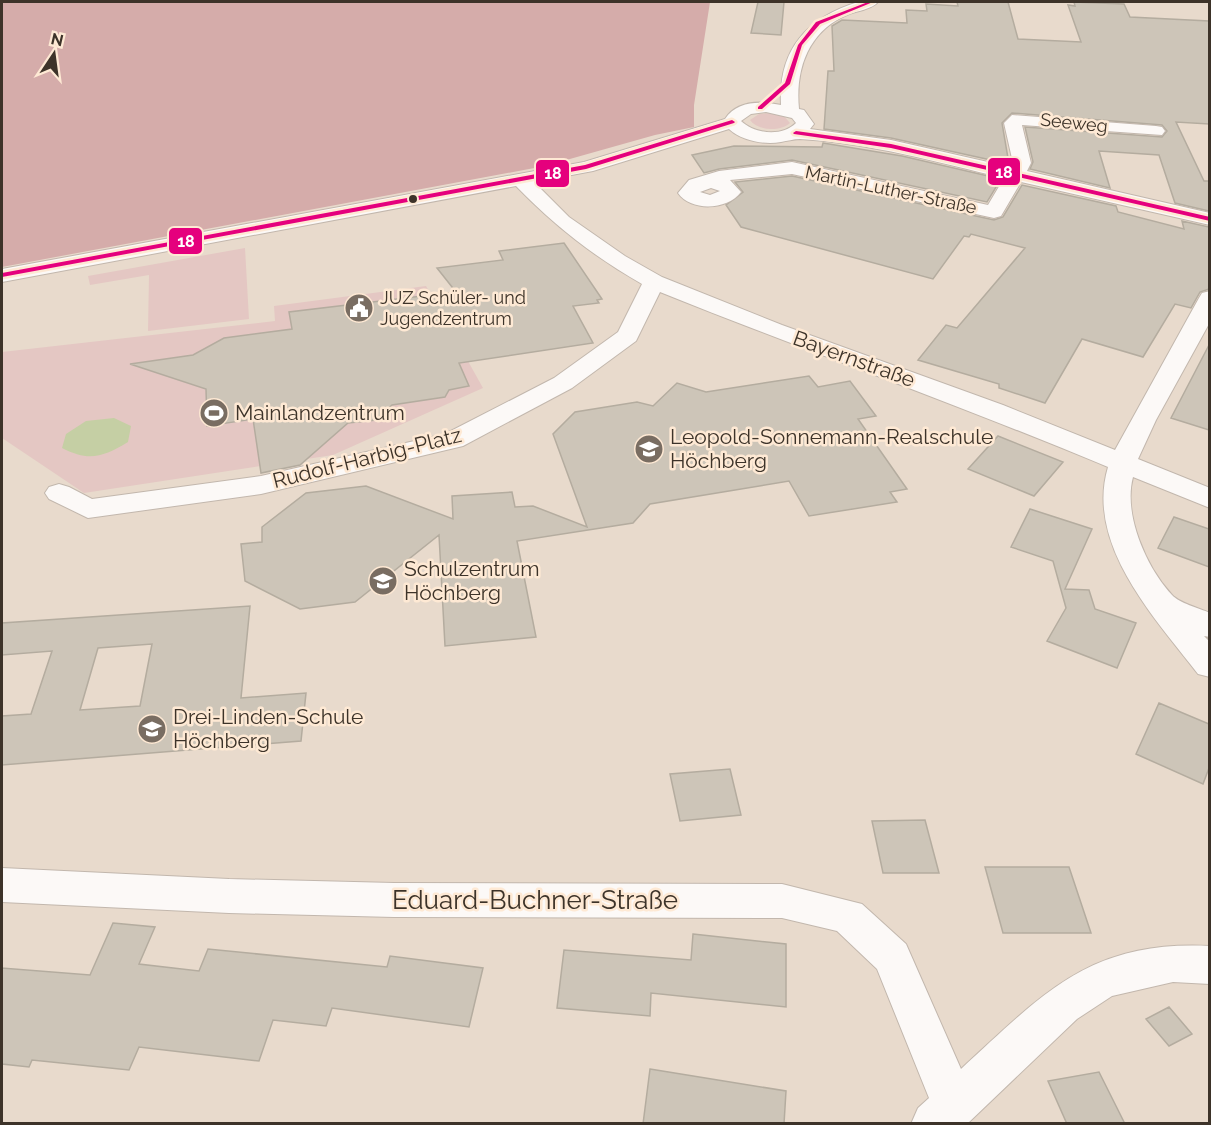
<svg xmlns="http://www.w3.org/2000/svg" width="1211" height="1125" viewBox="0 0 1211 1125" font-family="Raleway,sans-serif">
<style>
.green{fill:#e4c7c3}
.forest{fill:#d5acaa}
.water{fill:#c5cfa4}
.building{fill:#cdc5b8;stroke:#b4ac9f;stroke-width:1.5;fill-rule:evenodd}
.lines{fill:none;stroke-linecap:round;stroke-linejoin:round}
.street-casing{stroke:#c2b7ad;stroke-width:2}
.street{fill:#fcf9f7;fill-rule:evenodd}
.bus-1-casing{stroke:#fee9d4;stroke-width:5}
.bus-1{fill:#e5007d;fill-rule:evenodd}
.bus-dot{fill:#3d3329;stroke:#fee9d4;stroke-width:2}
.labels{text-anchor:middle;stroke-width:5;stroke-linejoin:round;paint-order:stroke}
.far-street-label{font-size:18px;fill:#3d3329;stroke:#fee9d4}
.far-poi-label{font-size:18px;fill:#3d3329;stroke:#fee9d4;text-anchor:start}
.street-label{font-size:21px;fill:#3d3329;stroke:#fee9d4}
.poi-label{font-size:21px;fill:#3d3329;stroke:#fee9d4;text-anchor:start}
.near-street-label{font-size:26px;fill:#3d3329;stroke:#fee9d4}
.line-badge{stroke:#fee9d4;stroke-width:2}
.badge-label{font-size:16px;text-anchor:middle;font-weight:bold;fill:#fff}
</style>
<rect width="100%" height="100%" fill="#e8dacc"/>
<path class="green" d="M771 113 783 115 790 123C780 132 758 131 750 120L759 114Z
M245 248 249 319 148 331 149 275 90 285 88 276Z
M426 286 483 388 333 455 84 493 2 438V352L275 321 274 306Z"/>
<path class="forest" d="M2 2H710L694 105V127L655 135 545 166 2 267Z"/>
<path class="water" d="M114 418 131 426 128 442C103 457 89 462 62 448L66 434 86 421Z"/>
<path class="building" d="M758 2H784L781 35 751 33Z
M957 2H1008L1018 39 1081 42 1068 5 1075 6 1074 2 1124 4 1130 17 1209 21V124L1176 122 1204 181H1209V211L1175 203 1159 155 1099 151 1110 188 1030 169 1033 162 1025 127 1162 137 1167 131 1162 125 1012 113 1002 123 1009 164 891 138 824 129 828 71H834L832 26 842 20 907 23 906 10 927 11 926 4 958 6Z
M823 143 902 156 1001 179 987 202 792 160 719 169 704 173 692 155 734 146 822 147Z
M792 176 994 220 1003 217 1022 185 1116 206 1118 212 1184 229 1182 221 1209 227V289L1200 292 1191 308 1175 304 1143 357 1082 339 1045 403 999 388V384L918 360 946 325 957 328 1025 248 971 234 969 237 964 236 933 279 741 227 726 205 743 192 735 182Z
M564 243 602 299 597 300 599 303 573 306 593 343 459 363 469 386 449 390 445 397 392 405 376 420 348 423 300 465 261 473 253 419 207 426 206 389 130 364 193 355 224 338 292 329 289 312 456 292 437 268 503 260 499 251Z
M1209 345V430L1171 418Z
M809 376 818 387 850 381 876 416 858 419 907 489 890 492 897 502 809 516 789 481 650 504 633 523 517 541 536 637 445 646 439 535 355 602 300 609 245 581 241 544 262 542V527L306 493 366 486 453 519 452 496 512 492 515 507 533 506 587 527 553 434 575 412 637 402 653 406 677 383 706 392Z
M998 436 1063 462 1034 496 968 469Z
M1030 509 1092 529 1065 589 1089 590 1095 609 1136 623 1117 668 1047 641 1066 608 1053 561 1011 547Z
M1174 517 1209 529V567L1158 548Z
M250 606 241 698 306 693 301 741 2 765V716L31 714 52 651 2 655V623ZM152 644 140 706 80 710 98 648Z
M1159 703 1209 724V768L1203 784 1136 754Z
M730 769 741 815 680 821 670 774Z
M925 820 939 873H883L872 821Z
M985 867H1069L1091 933H1003Z
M113 923 155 927 139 964 199 971 208 949 387 967 390 956 483 968 469 1027 332 1008 326 1026 273 1020 259 1061 139 1047 129 1070 32 1060 29 1067 2 1064V968L90 975Z
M693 934 786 944V1007L651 993 650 1016 557 1008 564 950 691 960Z
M1169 1007 1192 1034 1169 1046 1146 1019Z
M650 1069 786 1091 784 1124H643Z
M1099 1072 1125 1124H1067L1048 1081Z"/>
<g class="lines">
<g class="street-casing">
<path id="street" d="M858 2H878C872 9 858 11 849 14 809 30 795 68 799 109L804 110 814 124 810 129 891 140 1010 167 1013 163 1004 123 1012 115 1156 126 1162 127 1165 131 1162 135 1022 125 1031 163 1027 171 1210 213V225L1021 182 1001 216 994 218 792 174 730 180 741 192C728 210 691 212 678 193L689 180 719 171 792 162 988 205 1004 178C937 162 869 143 800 139 793 139 788 141 781 142 765 145 742 141 729 129L593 171 534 182 569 217 625 256 662 277 782 325 1003 405 1115 450 1199 298 1202 293 1210 291V322L1156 420 1138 459 1210 488V508L1133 477C1123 514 1146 567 1172 595 1179 603 1199 608 1210 613V637L1204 636 1210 642V677L1198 674C1154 617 1085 544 1108 467 960 405 809 352 660 292L636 341 572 388 463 446 261 494 88 518 49 499 45 493 49 487 59 484 69 487 92 499 261 476 445 434 554 378 618 332 642 284C593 256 555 226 516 186L2 282V269L584 162 725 119C737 100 762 101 781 105 778 49 807 18 858 2ZM766 112 792 118 796 123C782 137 755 134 741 121L751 114ZM711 188 720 191 710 195 700 192Z
M2 868 229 879 394 883 782 884 862 904 906 944 961 1069C1043 994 1089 940 1210 946V984L1173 982 1112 996 1077 1019 967 1124H911L918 1108 929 1098 877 969 837 931 782 918 394 917 229 913 2 902Z"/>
</g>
<use href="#street" class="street"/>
<g class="bus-1-casing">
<path id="bus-1" d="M868 2H873L820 24 802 45 790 84 762 109H758V107L785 83 798 45 816 22Z
M732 120 735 122 734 123 586 169 2 277V273L585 165Z
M796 131 891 144 1210 217V221L891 148 794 134 793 133Z"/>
</g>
<use href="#bus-1" class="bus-1"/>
</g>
<defs>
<g id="civic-disc" transform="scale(1.5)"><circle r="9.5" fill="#796d62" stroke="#fee9d4"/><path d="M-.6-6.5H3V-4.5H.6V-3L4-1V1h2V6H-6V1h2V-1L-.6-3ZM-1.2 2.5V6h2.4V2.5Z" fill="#fff"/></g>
<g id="stadium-disc" transform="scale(1.5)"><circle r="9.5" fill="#796d62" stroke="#fee9d4"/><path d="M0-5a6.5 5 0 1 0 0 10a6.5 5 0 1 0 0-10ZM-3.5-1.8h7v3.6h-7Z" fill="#fff"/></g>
<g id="school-disc" transform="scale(1.5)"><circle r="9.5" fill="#796d62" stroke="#fee9d4"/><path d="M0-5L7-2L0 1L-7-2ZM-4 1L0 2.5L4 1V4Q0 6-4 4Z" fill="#fff"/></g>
</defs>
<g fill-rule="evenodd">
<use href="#civic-disc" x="359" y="308"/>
<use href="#stadium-disc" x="214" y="413"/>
<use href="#school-disc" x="649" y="449"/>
<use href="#school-disc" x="383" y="581"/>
<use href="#school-disc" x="152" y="729"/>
</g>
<circle class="bus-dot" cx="413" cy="199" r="5"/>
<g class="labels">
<g class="far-street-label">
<text transform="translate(1074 123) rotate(6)" y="6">Seeweg</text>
<text transform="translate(891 190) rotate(12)" y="6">Martin-Luther-Straße</text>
</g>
<g class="far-poi-label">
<text x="380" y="304">JUZ Schüler- und<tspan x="380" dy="21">Jugendzentrum</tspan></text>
</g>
<g class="street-label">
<text transform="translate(854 359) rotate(20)" y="7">Bayernstraße</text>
<text transform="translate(367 458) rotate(-14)" y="7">Rudolf-Harbig-Platz</text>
</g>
<g class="poi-label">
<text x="235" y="420">Mainlandzentrum</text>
<text x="670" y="444">Leopold-Sonnemann-Realschule<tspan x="670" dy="24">Höchberg</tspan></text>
<text x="404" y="576">Schulzentrum<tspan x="404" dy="24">Höchberg</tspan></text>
<text x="173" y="724">Drei-Linden-Schule<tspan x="173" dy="24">Höchberg</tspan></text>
</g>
<g class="near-street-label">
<text x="535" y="909">Eduard-Buchner-Straße</text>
</g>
</g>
<g class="line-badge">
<rect x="987" y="157" width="34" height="29" rx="6" fill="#e5007d"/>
<rect x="535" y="159" width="35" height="29" rx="6" fill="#e5007d"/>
<rect x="168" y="227" width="35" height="28" rx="6" fill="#e5007d"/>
</g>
<g class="badge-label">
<text x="1004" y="178">18</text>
<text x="553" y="179">18</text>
<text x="186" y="247">18</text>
</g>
<rect width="1211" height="1125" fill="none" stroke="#3d3329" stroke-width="6"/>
<g transform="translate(54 54) rotate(13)" stroke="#fee9d4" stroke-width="4.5" paint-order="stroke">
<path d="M0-4.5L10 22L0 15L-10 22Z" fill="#3d3329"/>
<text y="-9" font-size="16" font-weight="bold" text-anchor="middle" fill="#3d3329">N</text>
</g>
</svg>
